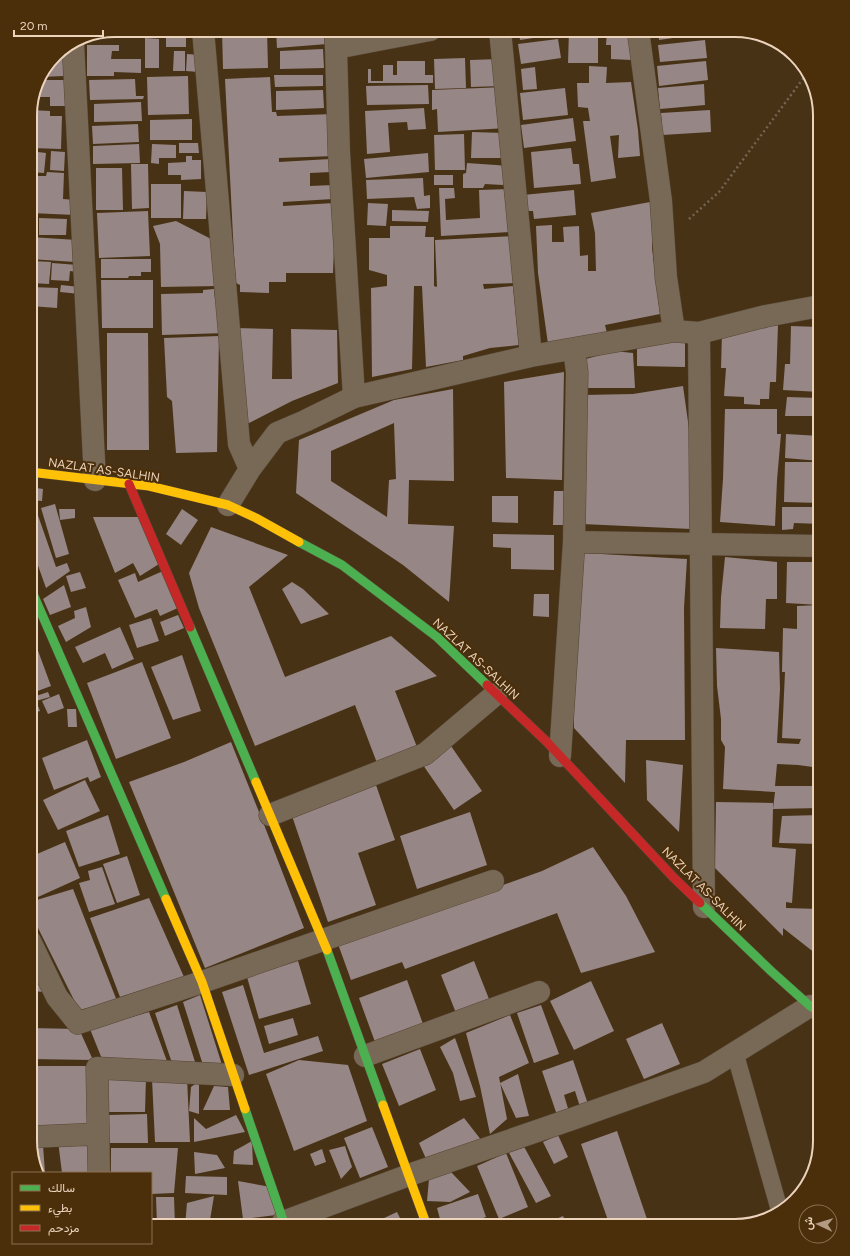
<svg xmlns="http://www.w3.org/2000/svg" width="850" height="1256" viewBox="0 0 850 1256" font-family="Figtree,Vazirmatn,sans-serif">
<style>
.building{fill:#968685;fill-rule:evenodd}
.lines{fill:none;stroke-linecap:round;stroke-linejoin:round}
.lane-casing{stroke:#574735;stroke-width:18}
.street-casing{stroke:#574735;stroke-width:23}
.fast-casing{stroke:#574735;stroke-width:10}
.slow-casing{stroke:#574735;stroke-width:10}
.jam-casing{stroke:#574735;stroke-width:10}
.path{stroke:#736553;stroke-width:2.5;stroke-dasharray:2 3;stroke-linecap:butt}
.lane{stroke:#786856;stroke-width:17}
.street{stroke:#786856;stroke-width:22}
.fast{stroke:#4caf50;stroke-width:9}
.slow{stroke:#ffc107;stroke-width:9}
.jam{stroke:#c62828;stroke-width:9}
.labels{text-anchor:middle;stroke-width:4;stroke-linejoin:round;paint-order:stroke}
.street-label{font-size:12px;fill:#ebd3bc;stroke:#4b2e0a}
.rim{fill:none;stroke:#ebd3bc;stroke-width:2}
</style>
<rect width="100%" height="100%" fill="#483216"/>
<path class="building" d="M166 30H186V47H166Z
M222 30H267L268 68 223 69Z
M276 30H326L327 44 277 48Z
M519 30H538L540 37 520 40Z
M544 30H565V37H544Z
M569 30H598V63H568Z
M607 30H635L631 60 611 59V45H606Z
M658 30H701V34L659 40Z
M145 38 159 39V68H145Z
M558 39 561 58 521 64 518 44Z
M705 40 707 58 660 62 658 45Z
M87 45H119V51H112L111 59H141V73L114 72V76H87Z
M63 49 64 76 40 77 55 55Z
M323 49 324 68 280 69V51Z
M174 51H185V71H173Z
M187 54 200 55 199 72 186 71Z
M465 58 466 88 435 89 434 59Z
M501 59 502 86 471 87 470 60Z
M397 61H425V75H433V83H368V69H371V81H383V65H393V75H397Z
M706 61 708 80 659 86 657 66Z
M589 66 607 67 606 83 631 82 638 130 640 156 618 158 619 135 610 136 616 178 591 182 583 121H590L588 108 578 107 577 83H589Z
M535 67 537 89 523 90 521 69Z
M274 75H323V86L275 87Z
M188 76 189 114 148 115 147 77Z
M270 77 272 112H276L277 116 334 114 335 156 279 158V162L330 159 331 172 310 173V186L333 185V199L283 202V206L334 203 335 221 333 273H286V282H269V293L240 292V285L236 283 234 256 225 79Z
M135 79 136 96H144L143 99 90 100 89 80Z
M38 80H70V106H50V97H33Z
M704 84 705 105 660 109 658 88Z
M428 85 429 104 367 105 366 86Z
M505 87 507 128 438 132 437 109 432 110V90Z
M565 88 568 115 523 120 520 93Z
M323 90 324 108 276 110V91Z
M141 102 142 121 94 122V104Z
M424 108 426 129 408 130 407 122 388 123 390 152 367 154 365 111Z
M30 110 50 111V116H62L61 149 30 148Z
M710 110 711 132 662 135 661 113Z
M573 118 576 141 524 148 521 125Z
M192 119V140H150V120Z
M138 124 139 142 93 144 92 126Z
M472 132 504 133V158H471Z
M464 134 465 170H435L434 135Z
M179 143H198L199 153H179Z
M139 144 140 163 93 164V146Z
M152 144 176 145V158H159V164L151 163Z
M571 148 573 164H579L581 184 534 188 531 152Z
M30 151 46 153 44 173 30 172Z
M51 151 65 152 64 171 50 170Z
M428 153 429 172 366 178 364 159Z
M186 156H192V160H201V179L181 180V175H168V163L186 162Z
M467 163 511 166 504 174 503 185 485 184 483 188H463V174L466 173Z
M131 164H148L149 208 132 209Z
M96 168H122L123 210H96Z
M47 172 64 173 63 199 76 200 75 215 30 213V176H46Z
M434 175H453V185H434Z
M423 178 424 196 430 195V208L417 209 414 197 367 199 366 180Z
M151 184H181V218H151Z
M439 188H454L455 198 445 199 446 220 480 218 479 190 510 189 512 232 441 236Z
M574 190 576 215 534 219 533 211H525L523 195Z
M184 191 207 192 206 219H183Z
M650 202 653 223 652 248 660 314 605 325 607 333 548 344 538 273 536 226 552 225V242H564L563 227 579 226 580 256 588 255V271H596L595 233 591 213Z
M368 203 388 204 386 226 367 225Z
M392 210 429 211 428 222 392 221Z
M148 211 150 256 99 258 97 213Z
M39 218 67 219 66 235H39Z
M176 221 217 242 218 286 161 287 160 244 153 226Z
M390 226H426L425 237H434V286L437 287 435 240 516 236 519 283 483 284 484 289 513 286 519 345 490 348 463 356V360L426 367 422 286H414L412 369 372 377 371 288 387 286V275L369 270V238H390Z
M30 237 77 240 75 262 30 259Z
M101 259H151V272H141V276H129L128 278H101Z
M33 261 51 262 49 284 31 283Z
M52 263 78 265 77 272 70 271 69 281 51 280Z
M101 280H153V328H102Z
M61 285 80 287V294L60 292Z
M31 287 58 288 57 308 30 306Z
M214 289 215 299H226V333L162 335 161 294 203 293V290Z
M778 325 776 382H770L769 399H760V405L744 404V397L724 396 726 368H721L722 333Z
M791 326 820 327V392L783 390 785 364H790Z
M235 328 273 329 272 379H292L291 329 337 330 338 383 292 401 247 424Z
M107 333H148L149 450H107Z
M219 336 217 452 176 453 172 401 167 397 164 338Z
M685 336V367L637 366V344Z
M614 351 633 353 635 388H584L586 359Z
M564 372 562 480 506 478 504 382Z
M683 386 690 436 691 529 582 524 583 395 633 394Z
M453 389 454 481 409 480 408 524 454 526 449 602 403 565 296 493 299 440 394 400ZM394 423 396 479 389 480 387 517 331 481V451Z
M787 397 820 398V416H785Z
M725 409H777V434H781L777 480 775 526 720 522 723 479Z
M786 434 820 436V461L785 458Z
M785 462H820V503L784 502Z
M30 487 43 489 42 501 30 500Z
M554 491H564L563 525H553Z
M492 496H518V523L492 522Z
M30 504H34L56 567 67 563 70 571 46 588 30 543Z
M55 504 69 554 56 558 41 508Z
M782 507H820V524L794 523 793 529 782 530Z
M59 509H75V518L60 520Z
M182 509 198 520 181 545 166 534Z
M93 517H138L159 564 140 576 133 563 115 573Z
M211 527 288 555 249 587 285 677 391 636 437 676 395 691 417 747 377 763 355 705 255 746 199 608 189 573Z
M493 534 554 535V570L511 569V548L493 547Z
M584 553 687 559 684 608 685 740H626L625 783 574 728V696Z
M725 557 777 562V599H766L765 629 720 628 721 597Z
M787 562H820V605L786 603Z
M163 571 180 607 160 616 157 609 135 618 118 580 135 573 138 582Z
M80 572 86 588 71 592 66 576Z
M292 582 303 589 329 614 301 624 282 589Z
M64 585 71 607 50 615 43 599Z
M534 594H549V617L533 616Z
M820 605V768L798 765 777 764 775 786H812L813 793 820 794V808L773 809 772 847 796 849 792 903 786 902V908L820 909V957L783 928V936L715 868 716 802 773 803V809L775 792 723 789 725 747 721 740V719L717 686 716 648 779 652 780 689 777 743 799 744 801 739 782 738 785 672H782L783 628 797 629V606Z
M86 607 91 627 66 642 58 626 75 618 74 611Z
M178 615 184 628 165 636 160 622Z
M151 618 159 641 137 648 129 625Z
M30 627 36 643 30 645Z
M120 627 134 659 112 669 105 653 83 663 75 647Z
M37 648 51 686 35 692 30 678V650Z
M182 655 201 711 173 720 151 667Z
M142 662 171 738 116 759 87 683Z
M48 692 50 697 36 701 40 711 30 714V698Z
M59 694 64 708 48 714 42 701Z
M67 709H76L77 727H68Z
M87 740 101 777 90 782 88 777 54 790 42 758Z
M231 742 263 822 304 928 205 968 129 782 184 762Z
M451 746 482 791 454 810 423 765Z
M646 760 683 765 679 832 647 800Z
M85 780 100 811 58 830 43 800Z
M376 785 395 840 358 853 376 905 328 922 291 813Z
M470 812 487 865 417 889 400 836Z
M108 815 120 854 79 867 66 831Z
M820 815V844L779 843 782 816Z
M65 842 80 878 38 897 30 879V857Z
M593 847 626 896 655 952 581 973 557 913 405 969 402 962 351 980 338 944 542 871Z
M127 856 140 895 117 903 103 864Z
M102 867 115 904 89 912 79 883 90 880 88 871Z
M73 889 117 1001 79 1010 30 912V902Z
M149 898 184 977 120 997 90 918Z
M298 961 311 1004 259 1019 247 977Z
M474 961 489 999 456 1013 441 975Z
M30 962 46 992 30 991Z
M407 980 423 1024 375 1042 359 998Z
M591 981 614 1031 574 1050 550 1001Z
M243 985 264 1053 318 1036 323 1051 249 1075 222 992Z
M200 995 223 1068 203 1065 183 1002Z
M177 1005 196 1065 172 1063 155 1013Z
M541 1005 559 1054 534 1063 517 1013Z
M149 1012 168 1064 102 1059 90 1029Z
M510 1015 529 1063 499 1077 507 1119 490 1134 480 1086 466 1033Z
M293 1018 298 1035 269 1044 264 1026Z
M662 1023 680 1064 644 1079 626 1039Z
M30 1028 79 1029 93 1060 30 1059Z
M455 1038 476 1097 460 1101 453 1073 440 1047Z
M420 1049 436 1090 399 1106 382 1064Z
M299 1060 348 1065 367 1121 294 1151 266 1074Z
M573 1060 589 1107 581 1110 575 1091 564 1095 570 1115H557L542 1071Z
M32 1066H91V1127L31 1128Z
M518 1074 529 1116 516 1118 500 1083Z
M106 1077 146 1078 145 1112H105Z
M187 1078 190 1142H155L152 1079Z
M199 1081V1114L189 1111 191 1087Z
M214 1086 228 1087 230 1110H203Z
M147 1114 148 1143H108V1115Z
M236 1115 245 1132 194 1142V1118L206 1129Z
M464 1118 482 1141 427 1161 419 1143Z
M372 1127 388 1167 360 1178 344 1138Z
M617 1131 647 1219 626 1226H610L581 1144Z
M558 1135 568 1157 554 1164 543 1142Z
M58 1141H91V1173H62Z
M252 1141 253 1165 233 1164 234 1151Z
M522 1143 551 1196 536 1203 508 1151Z
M43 1145 45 1173H38L31 1146Z
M345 1146 352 1167 341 1179 329 1150Z
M111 1148H178L174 1193 151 1194V1173H111Z
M322 1149 326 1162 315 1166 310 1154Z
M194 1152 217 1155 225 1168 195 1174Z
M506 1153 528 1207 499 1219 477 1166Z
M451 1172 470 1192 450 1202 427 1201 429 1179Z
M186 1176 227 1177V1195L185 1193Z
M238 1181 271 1187 276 1215 243 1219Z
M478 1194 486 1217 459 1226H442L437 1208Z
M214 1196 209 1226H185L187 1203Z
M156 1197H174L175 1226H157Z
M397 1212 404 1226H367Z
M563 1216 568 1226H540Z
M263 1218 268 1226H257Z
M326 1220 329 1226H314L313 1223Z"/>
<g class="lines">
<g class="lane-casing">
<path id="lane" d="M735 1053 780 1212"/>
</g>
<g class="street-casing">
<path id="street" d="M203 30 239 444 250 469
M335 30 336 48
M500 30 531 356
M638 30 661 201 666 277 674 331
M73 43 95 480
M699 333 704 907
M354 397 339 153 336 48 430 30
M228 505 250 469 277 433 305 421 354 397 531 356 674 331 699 333 766 316 820 306
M574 542 820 546
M560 756 574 542 577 372 574 349
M270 815 425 754 496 694
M30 941 57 997 78 1023 202 982 493 881
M365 1056 539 992
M30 1137 98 1134
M99 1173 97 1068 233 1075
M283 1222 409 1175 572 1119 704 1072 810 1006"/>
</g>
<g class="fast-casing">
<path id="fast" d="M299 542 342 565 437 637 487 685
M30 587 166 899
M190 627 256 782
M700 903 771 971 810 1006 820 1012
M327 950 383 1105
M245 1109 285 1226"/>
</g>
<g class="slow-casing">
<path id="slow" d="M30 472 149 486 228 505 256 518 299 542
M256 782 327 950
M166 899 202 982 245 1109
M383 1105 427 1226"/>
</g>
<g class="jam-casing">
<path id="jam" d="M129 484 190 627
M487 685 546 741 674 878 700 903"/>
</g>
<path class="path" d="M689 219 719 192 808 72"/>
<use href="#lane" class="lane"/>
<use href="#street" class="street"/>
<use href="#fast" class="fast"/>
<use href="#slow" class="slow"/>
<use href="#jam" class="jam"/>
</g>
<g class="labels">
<g class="street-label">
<text transform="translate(104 470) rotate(8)" y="4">NAZLAT AS-SALHIN</text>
<text transform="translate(476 659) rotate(43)" y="4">NAZLAT AS-SALHIN</text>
<text transform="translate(704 889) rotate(45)" y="4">NAZLAT AS-SALHIN</text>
</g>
</g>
<path d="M0 0H850V1256H0ZM115 37H735A78 78 0 0 1 813 115V1141A78 78 0 0 1 735 1219H115A78 78 0 0 1 37 1141V115A78 78 0 0 1 115 37Z" fill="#4b2e0a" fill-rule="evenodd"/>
<path class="rim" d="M115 37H735A78 78 0 0 1 813 115V1141A78 78 0 0 1 735 1219H115A78 78 0 0 1 37 1141V115A78 78 0 0 1 115 37Z"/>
<rect x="12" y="1172" width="140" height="72" fill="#4b2e0a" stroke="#8b7051"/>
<rect x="20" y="1185" width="20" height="6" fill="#4caf50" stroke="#8b7051"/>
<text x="48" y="1192" font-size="12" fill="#ebd3bc">سالك</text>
<rect x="20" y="1205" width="20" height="6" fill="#ffc107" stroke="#8b7051"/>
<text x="48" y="1212" font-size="12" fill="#ebd3bc">بطيء</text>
<rect x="20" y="1225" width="20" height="6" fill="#c62828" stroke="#8b7051"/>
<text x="48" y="1232" font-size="12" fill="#ebd3bc">مزدحم</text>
<g transform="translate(818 1224) rotate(274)"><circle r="19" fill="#4b2e0a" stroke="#8b7051"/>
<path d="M0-3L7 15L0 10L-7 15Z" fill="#b29b82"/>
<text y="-6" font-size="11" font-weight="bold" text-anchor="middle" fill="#ebd3bc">ش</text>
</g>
<path d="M14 30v6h89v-6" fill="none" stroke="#ebd3bc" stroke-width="2"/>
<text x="20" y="30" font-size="12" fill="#ebd3bc" stroke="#4b2e0a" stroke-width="3" paint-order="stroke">20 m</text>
</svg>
